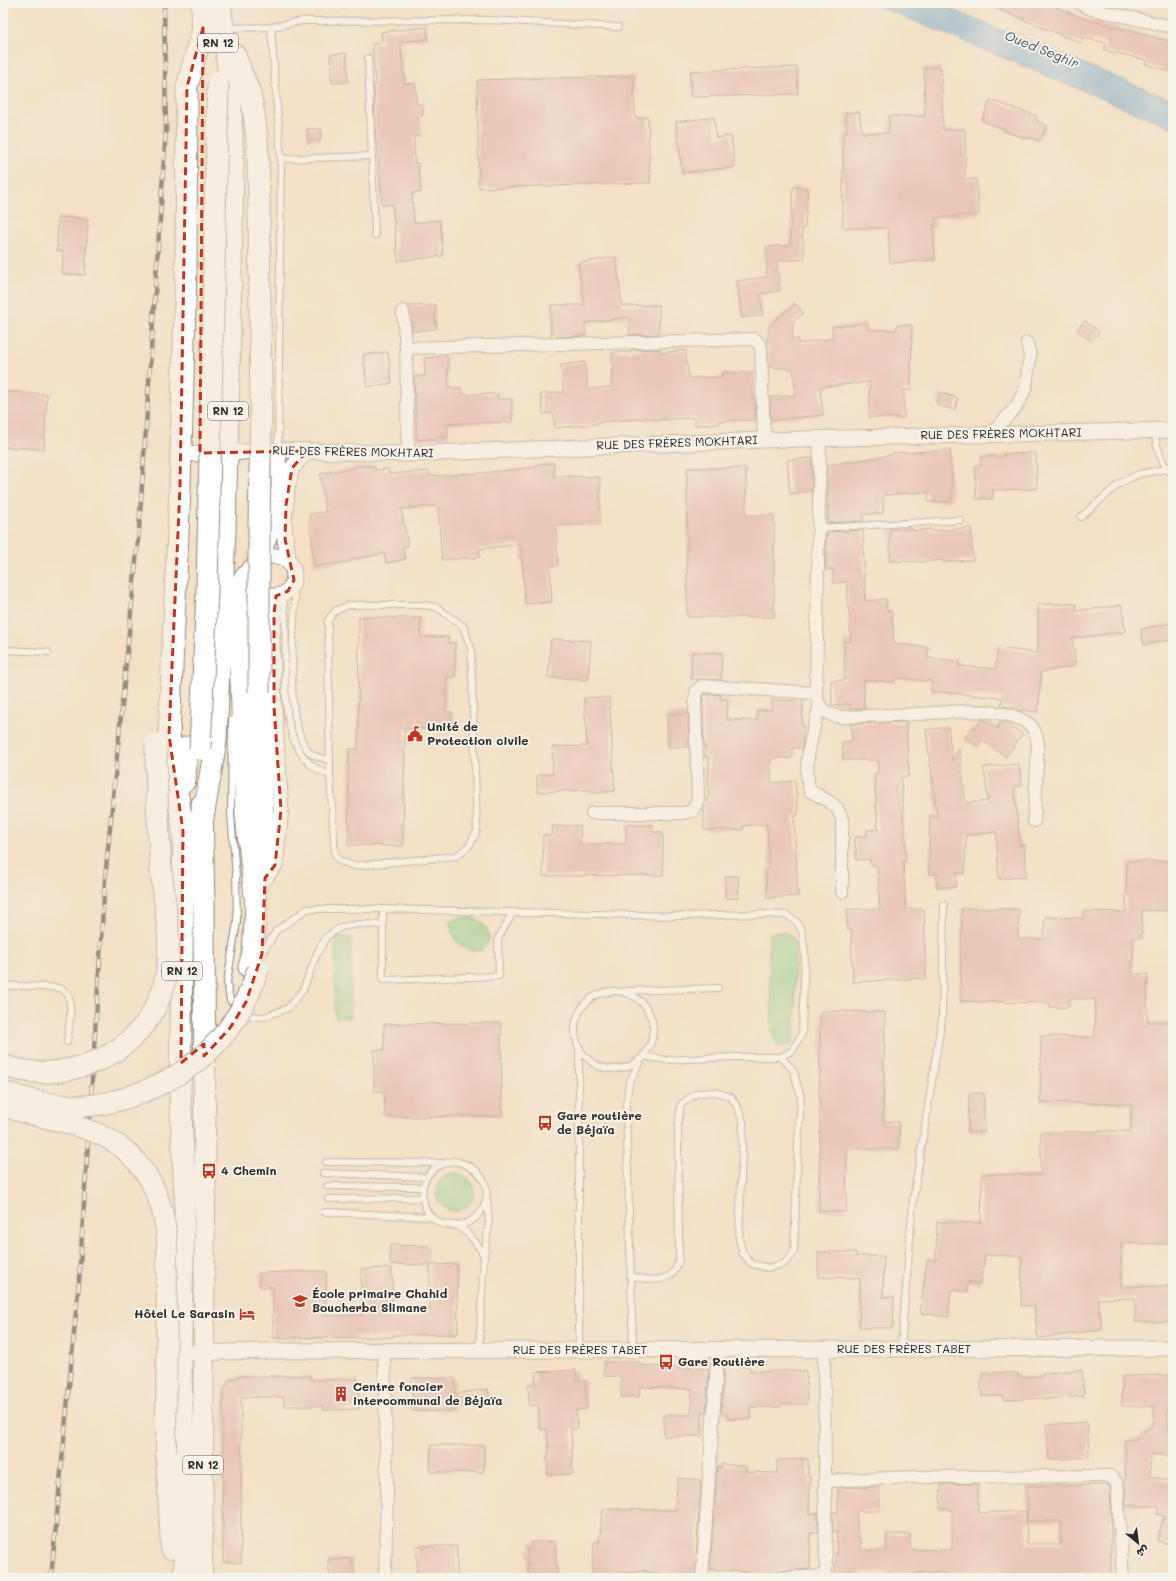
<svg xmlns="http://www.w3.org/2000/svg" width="1176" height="1581" viewBox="0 0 1176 1581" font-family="Mali,'Playpen Sans Arabic',sans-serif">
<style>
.green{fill:#81cc89;stroke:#567c5a}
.water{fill:#62a3d5;stroke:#466780}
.building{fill:#dca8a6}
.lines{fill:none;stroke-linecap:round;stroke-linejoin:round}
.service-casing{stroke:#8f8678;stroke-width:8}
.minor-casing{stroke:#8f8678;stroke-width:14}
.tertiary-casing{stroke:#8f8678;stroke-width:17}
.primary-casing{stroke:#8f8678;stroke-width:22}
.trunk-casing{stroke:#8f8678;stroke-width:23}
.service{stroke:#fff;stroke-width:6}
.minor{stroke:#fff;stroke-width:12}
.tertiary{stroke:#fff;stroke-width:15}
.primary{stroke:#fff;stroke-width:20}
.trunk{stroke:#fff;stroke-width:21}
.rail-casing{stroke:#2b2b2b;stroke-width:4.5}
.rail{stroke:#f7f3e8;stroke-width:3;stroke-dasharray:9;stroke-linecap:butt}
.primary-bridge-casing{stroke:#8f8678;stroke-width:22;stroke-linecap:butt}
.trunk-bridge-casing{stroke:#8f8678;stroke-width:23;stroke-linecap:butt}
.primary-bridge{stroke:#fff;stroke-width:20}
.trunk-bridge{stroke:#fff;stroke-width:21}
.marked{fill:none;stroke:#c8321e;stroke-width:3;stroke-dasharray:8 5;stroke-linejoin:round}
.labels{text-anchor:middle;stroke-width:4;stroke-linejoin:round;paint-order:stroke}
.shield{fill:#f7f3e8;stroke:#686764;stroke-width:1}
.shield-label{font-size:11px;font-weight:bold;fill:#2b2b2b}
.street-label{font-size:12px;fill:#2b2b2b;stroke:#f7f3e8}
.poi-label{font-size:12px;font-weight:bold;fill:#2b2b2b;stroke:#f7f3e8;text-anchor:start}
.water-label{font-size:13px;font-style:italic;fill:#3e5566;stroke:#f7f3e8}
</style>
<rect width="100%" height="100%" fill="#f7f3e8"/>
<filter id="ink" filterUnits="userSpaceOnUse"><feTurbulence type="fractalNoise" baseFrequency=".025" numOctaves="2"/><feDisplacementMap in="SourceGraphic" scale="8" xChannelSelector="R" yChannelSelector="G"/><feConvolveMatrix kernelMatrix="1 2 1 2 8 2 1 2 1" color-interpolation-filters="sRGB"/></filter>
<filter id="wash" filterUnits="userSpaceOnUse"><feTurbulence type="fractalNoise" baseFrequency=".012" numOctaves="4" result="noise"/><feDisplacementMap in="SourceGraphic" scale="16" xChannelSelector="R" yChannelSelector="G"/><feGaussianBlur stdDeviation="0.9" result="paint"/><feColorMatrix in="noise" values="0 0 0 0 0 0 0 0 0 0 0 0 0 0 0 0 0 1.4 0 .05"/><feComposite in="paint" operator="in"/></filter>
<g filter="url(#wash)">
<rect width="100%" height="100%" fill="#f3e0c6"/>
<path class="green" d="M470 917C482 919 495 933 486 946 484 949 480 951 476 951 460 951 451 937 450 922L456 918Z
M784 932 791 936 795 942V1032L792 1043 785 1046 778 1047 772 1034 768 933Z
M335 937H351V1018H335Z
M436 1192a19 19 0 1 1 38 0a19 19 0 1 1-38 0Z"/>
<path class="water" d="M870 3H936L1173 100V128Z"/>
<g id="blocks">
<path class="building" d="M983 3H1046L1085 19 1173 42V72L1145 64 1146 60 1104 50 1106 43 1083 37 1081 43Z
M427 27 428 39 400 42 405 84 415 83 417 104H423V115L418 116 420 136H414L415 164 418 163 421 192 412 193 414 223 440 220 443 256 398 261 392 204 382 205 377 144H376L374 85H376L372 44 382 43 381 32Z
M346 53 348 82 332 83 330 55Z
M797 67 798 94 691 97 690 71Z
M941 67 943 130 965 129V180L976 179 979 214 935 218V228H933L935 260 890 263 888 228H843V133H847L845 113 859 112 862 133H889V116H925L924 68Z
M634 76 635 118 648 117 650 183 479 188 477 80Z
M990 100 1037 116 1036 120 1047 126 1039 141 1030 137 1029 139 1004 131 1005 129 982 121Z
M714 117 716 138 731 136 735 167 682 173 676 122Z
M307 129H321L320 141 307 140Z
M793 187 808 188 805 228H802L804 259 777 261 780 291 760 294 763 315 742 318 737 281 767 277 766 247 790 245Z
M58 217 88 219 85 275 62 274 63 251H57Z
M616 257 622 306 659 305V334L630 335V317L585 323V336L551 337V305H585L578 263Z
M795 304 803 313 793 322 792 339H799L798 344 833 338 832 327 867 323 868 330H897V325H912L911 390H904V418L869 417 870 382 820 387 823 415 774 420V419H771L770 397 796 395 793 369 769 367 767 344 769 326Z
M435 305 436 329 412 331 409 306Z
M1085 321 1099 332 1091 341 1077 330Z
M660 349V353L685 350 689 378 722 377V373L752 372 753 399H755L756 420 719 421 720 424 695 425V418L653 420V418L599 422V424L555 428 553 413 543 414 541 394 564 392 561 365 585 362 588 389 611 387 612 352H631V350Z
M388 352 392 383 367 387 363 355Z
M447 356 449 388H461L462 394H498V399H512V422L462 423 448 424V437L417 440 414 377 425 376 424 358Z
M3 392 47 394 44 449 3 447Z
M940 393 958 398 955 410 937 405Z
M950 450 952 501 928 502V492L883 495V514H863V521L828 523 827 465 893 455V453Z
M1036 453 1037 489 993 490 992 499H976V478H975V466H981V457H1004L1003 454Z
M812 458V491L790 494 787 460Z
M554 463V476L600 477V525H556L558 565 550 566 552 602 525 604 521 544 479 549 480 557 442 560 438 506 401 509 408 546 403 547 406 559 386 563 384 553 349 560V562L314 566 309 514 326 512 320 474 354 468V466H375V470L388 469 389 474 429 471V476L480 473 537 467V464Z
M687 468H746V515H774V617H687Z
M971 528 973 560 943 562V560L921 562 890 561V529H913V531L931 529V531Z
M863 530 865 601 886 599 887 611H892L894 644 928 647 927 658 960 661 959 666 995 669 998 648 1038 653V604H1076V611L1122 605 1125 632 1072 638 1076 666 1041 672 1038 712 1018 710 1015 708 1001 706 1002 698 931 691 932 681 895 678V682L864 680V709H850V704L832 705 831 681 845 680 844 641H851L847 582 833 583V569H826V535H828V532Z
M359 617 421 618 420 637H448V643H455V677H447L446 712H452V729L405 728 403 846 348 845 349 749H358Z
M1173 623V639L1144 645 1141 629Z
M551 639 591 641 588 680 548 677Z
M692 652 722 653 721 680 691 679Z
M704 694 721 695 720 699 728 700 727 720H757V710H772V700L803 701 802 726H804L802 748H792V758H771V783L795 781 798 816H794L798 896 767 898 766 870 769 869 767 824 743 826V830H704V805L705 801H708L709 757H705L706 747H704L703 702Z
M609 697 615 791 590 793V790L537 792V775L553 774 552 747 587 746 584 698Z
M667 714H688L689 747H668Z
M981 719 999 728 1000 721 1004 722 1022 734 1006 757 982 740 978 747 965 739 972 727 975 729Z
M906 722 909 777H901L906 861H903L906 909H924L926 978 853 982 851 930H847V909H880L877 865H871L870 859 856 860 855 837 867 836V830L878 829 874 774H878V760H843L842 742 852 741 851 724Z
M948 727 952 756 951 762 959 749 966 803 988 801 984 767 1019 764 1021 786H1014L1020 845H1024L1026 877 999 879 996 832 966 835 965 873H956V887H937V874H929L930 816H937L926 730Z
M626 825H653V832H663V875L543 876V835H553L552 826H580V844H626Z
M1127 861H1173V911L1142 910 1141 938H1133V974H1148L1147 1022H1173V1244L1121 1243V1287L1173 1286V1322H1135V1298L1098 1299 1102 1330 1038 1338 1034 1306H1021L1022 1256 985 1255 980 1284 968 1282 967 1292 951 1290 948 1317 920 1313 927 1259 936 1260 937 1222 981 1223 982 1174 1041 1175V1132L1131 1131V1104L1040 1102 1041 1036 1095 1037V999H1069V1007H1050V1003L960 1001 962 908 1019 909 1018 939H1044L1045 917 1083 918V911L1126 912Z
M725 876H738L739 898H725Z
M821 1011 885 1012 883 1121 899 1122V1149H847L846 1212 819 1211 820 1100H819Z
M501 1023 502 1116 385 1117 384 1091H374V1050H384V1024Z
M969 1093H984V1132H968Z
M390 1245 429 1246 428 1265 390 1264Z
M818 1252H856V1256H884L883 1297H894L893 1328H859L860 1278 818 1277Z
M457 1264 458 1334 393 1335V1337L273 1338V1287H260L259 1273 326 1271V1316L362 1315 361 1269 392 1268 393 1311 430 1310V1265Z
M604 1362H640V1365L658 1367 709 1369 706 1412H702V1436H664V1415H691L692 1389 640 1387 639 1397H621V1377L604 1376Z
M724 1366 750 1367V1371H806L807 1404H781V1407H750L751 1419H728L727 1414 721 1413Z
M576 1370 577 1381 585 1380 587 1409 576 1410 578 1428 571 1429 573 1474 548 1475 547 1454H549L547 1429H540L538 1405H529L528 1385 536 1384 535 1372Z
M1082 1370 1084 1396 1045 1399V1398L1003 1400V1396H981L982 1372 1018 1373V1377L1043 1376V1373Z
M1173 1375V1406H1167L1168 1432H1173V1456L1150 1454V1476L1173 1482V1545L1157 1541 1164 1516 1157 1514 1159 1506H1126L1125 1440H1135L1154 1424V1406H1122V1376Z
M240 1376H311V1380L358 1379 359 1409 323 1410V1406H284V1397H241V1563L223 1562V1391L229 1380Z
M412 1378H455V1394L488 1389 490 1402 455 1407V1411H412Z
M1087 1422 1089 1457 1049 1460 1046 1425Z
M431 1445H484V1472H430Z
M808 1459V1477H810L809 1514 818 1513V1533H810V1569L777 1571 774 1572 771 1576H745V1572L710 1569 717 1467 721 1468V1464L746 1466V1472L777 1473V1460Z
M678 1478 701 1480 695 1578 658 1577V1573H649L644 1570 635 1573H617V1576L592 1575 594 1542H599L603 1509 675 1510Z
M941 1484H978V1513L1026 1511 1027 1544H1061V1521H1027V1486L1108 1485 1110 1486 1111 1506V1578H944V1572H918V1578H889V1572H860V1578H835L837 1532H833V1512H838V1488L879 1487V1511H856L858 1538H861V1550H886V1534H910V1549L952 1550V1509H940Z
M555 1541 557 1578H528L527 1549H531V1542Z
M417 1546H457V1578H417Z
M352 1558 354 1578H330L328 1560Z"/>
</g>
</g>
<g filter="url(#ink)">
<use href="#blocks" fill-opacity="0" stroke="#8f8678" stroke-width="1"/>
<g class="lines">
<g class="service-casing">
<path id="service" d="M271 27 302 21 489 20 618 27
M229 28 271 27 281 159 278 450
M368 58 375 235
M281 159 372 156
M1153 430C1158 447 1160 464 1173 475
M1081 517 1120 483 1139 474 1166 469
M818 528 961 520
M292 586 295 599C294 638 283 725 310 753 314 757 325 759 330 760
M282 595C293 645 272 718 305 759 311 766 322 772 330 775
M349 605H423L436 607 463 626 471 648 477 831 469 846 456 856 354 866 340 861 335 855 330 775 328 620 335 611Z
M3 650 48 652
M232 720 231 814 236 876 237 922 227 982 230 1000 236 1008 251 1016 264 1017 288 1008 303 990 317 954 326 937 341 927 360 924 383 925
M383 909V980L499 976 498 939 513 912
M262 954 276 931 307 909H383L677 916 759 914 787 915 797 922 802 932 805 954 802 1033 793 1050 781 1057H733L666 1060 643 1056 629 1083 626 1105 633 1350
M3 986C17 985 29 986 44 987 50 988 59 986 65 991 75 999 68 1031 67 1042
M626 991 718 988
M575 1030a39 39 0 1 1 78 0a39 39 0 1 1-78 0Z
M453 1161C479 1165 496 1187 481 1211 475 1220 466 1225 455 1225 451 1225 444 1225 440 1223 420 1213 416 1183 434 1169 439 1164 446 1163 453 1161Z
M326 1162 441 1163
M323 1173 426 1177
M327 1186 422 1187
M328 1199 422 1198
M325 1212 432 1217
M456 1226C470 1233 477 1243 484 1256
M630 1276C643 1279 664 1284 674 1272 676 1270 677 1264 679 1261L678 1125 681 1104 697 1093 716 1092 731 1097 738 1108 743 1122 739 1239 743 1254 752 1264 769 1268 785 1263 794 1252 798 1145 801 1097 793 1070 781 1057
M901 1348 913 1201 942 1018 944 905
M479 1350 484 1256 489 1223 487 1200
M579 1350V1047"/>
</g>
<g class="minor-casing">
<path id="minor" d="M1079 3 1091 9 1173 27
M403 311 406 348 755 339 761 347 764 440
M406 348 408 454
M991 434 1016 407 1026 388 1030 355 1027 343
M820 438 816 693C818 708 827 716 842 717 867 716 893 715 918 714 948 712 1001 706 1026 722 1035 728 1037 737 1038 746L1034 821
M820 705C813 731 802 766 810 791L830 802 837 808 842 819V892
M592 813H684L692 811 698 800 695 701 697 690 702 686 816 693
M824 1349 826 1578
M384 1350 387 1490 385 1578
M825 1481 915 1477 1110 1476 1117 1483 1123 1578
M640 1578H644
M702 1578 718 1349
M778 1578 826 1576"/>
</g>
<g class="tertiary-casing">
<path id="tertiary" d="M181 454 227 453 278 450 408 454 764 440 1173 430
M254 576a20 20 0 1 1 40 0a20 20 0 1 1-40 0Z
M262 557 276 518 279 485 278 450
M289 562 285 539 284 521 288 483 292 468 307 451
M265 878 275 865 281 810 274 707 272 639 276 596
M181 1353 274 1351 1173 1348"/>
</g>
<g class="primary-casing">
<path id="primary" d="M166 1451 171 1549
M184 1578V1460L181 1353 185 1195
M202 1578 205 1196"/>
</g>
<g class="trunk-casing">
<path id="trunk" d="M202 3 203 42
M235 55C239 69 246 81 250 95 259 130 258 167 259 203
M259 692 264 867
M185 781 187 747
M202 804 204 908 205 1196
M184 818 180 1092 185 1195
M203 818 216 741 225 529 229 373 233 171 230 83 220 3
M183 831 169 735 180 487 186 269 187 87 203 28
M249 967 253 952 256 906 246 816 238 602C241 581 241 580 257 566"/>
</g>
<use href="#service" class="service"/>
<use href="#minor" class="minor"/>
<use href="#tertiary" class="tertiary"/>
<use href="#primary" class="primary"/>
<use href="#trunk" class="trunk"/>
<g class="rail-casing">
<path id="rail" d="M51 1578 79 1281 105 879 139 530 166 129 164 3"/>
</g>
<use href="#rail" class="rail"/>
<g class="primary-bridge-casing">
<path id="primary-bridge" d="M3 1106C29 1116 57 1119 83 1128 137 1145 162 1186 167 1240L166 1451"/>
</g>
<g class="trunk-bridge-casing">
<path id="trunk-bridge" d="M259 203 261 407 259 528V692
M200 749 207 590 218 82
M3 1065C34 1077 67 1073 97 1061 116 1053 131 1041 144 1025 182 976 166 924 161 868 158 826 156 785 156 744
M3 1092C26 1099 50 1106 74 1106 99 1107 122 1100 145 1091 202 1068 240 1028 258 969"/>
</g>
<use href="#primary-bridge" class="primary-bridge"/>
<use href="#trunk-bridge" class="trunk-bridge"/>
</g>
</g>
<path d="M0 0H1176V1581H0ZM203 28 200 453 307 451 292 468 286 505 285 539 294 580 288 591 276 596 274 614V707L281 810 275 865 265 878 262 954 246 1002 230 1028 204 1056V1044L181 1063 183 831 169 735 180 487 187 87Z" fill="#f3e0c6" fill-opacity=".55" fill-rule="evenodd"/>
<path class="marked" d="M203 28 200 453 307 451 292 468 286 505 285 539 294 580 288 591 276 596 274 614V707L281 810 275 865 265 878 262 954 246 1002 230 1028 204 1056V1044L181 1063 183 831 169 735 180 487 187 87Z"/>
<defs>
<g id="civic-bare" transform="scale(1.2)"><path d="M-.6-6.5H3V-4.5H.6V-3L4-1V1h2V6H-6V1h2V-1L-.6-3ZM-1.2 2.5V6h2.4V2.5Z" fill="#c8321e" stroke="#f7f3e8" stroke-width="2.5" paint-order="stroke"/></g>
<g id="bus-bare" transform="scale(1.2)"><path d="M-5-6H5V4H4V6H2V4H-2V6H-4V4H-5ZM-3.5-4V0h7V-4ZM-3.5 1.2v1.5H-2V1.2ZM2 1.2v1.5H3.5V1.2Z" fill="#c8321e" stroke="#f7f3e8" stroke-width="2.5" paint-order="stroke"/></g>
<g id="school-bare" transform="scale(1.2)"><path d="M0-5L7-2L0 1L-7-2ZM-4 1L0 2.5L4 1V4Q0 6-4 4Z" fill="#c8321e" stroke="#f7f3e8" stroke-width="2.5" paint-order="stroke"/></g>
<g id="hotel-bare" transform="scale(1.2)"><path d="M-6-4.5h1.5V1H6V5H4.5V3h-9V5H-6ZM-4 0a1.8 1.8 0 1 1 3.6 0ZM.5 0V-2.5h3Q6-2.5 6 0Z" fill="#c8321e" stroke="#f7f3e8" stroke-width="2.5" paint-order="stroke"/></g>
<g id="building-bare" transform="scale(1.2)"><path d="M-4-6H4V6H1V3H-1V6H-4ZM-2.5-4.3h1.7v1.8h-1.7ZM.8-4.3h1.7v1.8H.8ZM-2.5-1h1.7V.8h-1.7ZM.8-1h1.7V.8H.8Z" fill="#c8321e" stroke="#f7f3e8" stroke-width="2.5" paint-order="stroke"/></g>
</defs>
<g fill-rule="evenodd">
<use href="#civic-bare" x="415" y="734"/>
<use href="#bus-bare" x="545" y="1123"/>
<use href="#bus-bare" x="209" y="1171"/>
<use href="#school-bare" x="300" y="1301"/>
<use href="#hotel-bare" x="247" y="1314"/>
<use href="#bus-bare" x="666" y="1362"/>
<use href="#building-bare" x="341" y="1394"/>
</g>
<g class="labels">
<g class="shield">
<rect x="198" y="34" width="40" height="18" rx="3"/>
<rect x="208" y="402" width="40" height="18" rx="3"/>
<rect x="162" y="962" width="40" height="18" rx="3"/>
<rect x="183" y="1456" width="40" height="18" rx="3"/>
</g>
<g class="shield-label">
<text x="218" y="47">RN 12</text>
<text x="228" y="415">RN 12</text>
<text x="182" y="975">RN 12</text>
<text x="203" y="1469">RN 12</text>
</g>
<g class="street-label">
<text transform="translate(1001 434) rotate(-1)" y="4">RUE DES FRÈRES MOKHTARI</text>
<text transform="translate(677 443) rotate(-2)" y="4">RUE DES FRÈRES MOKHTARI</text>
<text transform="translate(353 452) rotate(1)" y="4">RUE DES FRÈRES MOKHTARI</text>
<text x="904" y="1353">RUE DES FRÈRES TABET</text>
<text x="580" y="1354">RUE DES FRÈRES TABET</text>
</g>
<g class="poi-label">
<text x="427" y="731">Unité de<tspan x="427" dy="14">Protection civile</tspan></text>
<text x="557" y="1120">Gare routière<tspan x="557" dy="14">de Béjaïa</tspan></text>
<text x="221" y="1175">4 Chemin</text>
<text x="312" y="1298">École primaire Chahid<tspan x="312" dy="14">Boucherba Slimane</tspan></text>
<text x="235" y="1318" text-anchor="end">Hôtel Le Sarasin</text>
<text x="678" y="1366">Gare Routière</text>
<text x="353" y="1391">Centre foncier<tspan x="353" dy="14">intercommunal de Béjaïa</tspan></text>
</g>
<g class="water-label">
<text transform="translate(1042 49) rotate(22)" y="5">Oued Seghir</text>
</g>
</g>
<rect width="1176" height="1581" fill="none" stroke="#f7f3e8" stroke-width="16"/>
<g transform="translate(1138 1543) rotate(151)" stroke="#f7f3e8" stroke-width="3" paint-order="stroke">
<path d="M0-3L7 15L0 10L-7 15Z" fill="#2b2b2b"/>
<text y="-6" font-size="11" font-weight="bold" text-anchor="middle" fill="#2b2b2b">ش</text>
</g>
</svg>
